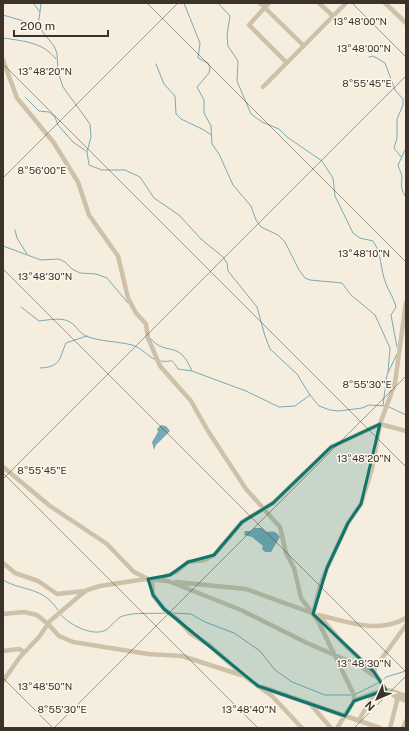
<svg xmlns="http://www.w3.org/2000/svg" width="409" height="731" viewBox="0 0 409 731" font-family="'Public Sans',sans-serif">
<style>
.water{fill:#7aa9b6}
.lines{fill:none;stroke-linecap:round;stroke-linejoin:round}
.stream{stroke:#7aa9b6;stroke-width:1}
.minor{stroke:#cfc1a9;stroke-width:4.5}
.marked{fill:#0f766e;fill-opacity:0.2;stroke:#0f766e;stroke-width:3;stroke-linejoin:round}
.ticks{fill:none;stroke:#3c3229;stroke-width:1;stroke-opacity:0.45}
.ticks-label{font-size:10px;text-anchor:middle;fill:#3c3229;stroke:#fcf7ec;stroke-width:3;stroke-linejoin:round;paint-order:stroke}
</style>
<rect width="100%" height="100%" fill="#f5eedf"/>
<path class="water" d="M161 425 166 426 170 431 156 445 154 450 152 442 158 432 157 429Z
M254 528H262L266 532C273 531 276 531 280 537L271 552H265L262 549 263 546 252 537 244 535 245 531H251Z"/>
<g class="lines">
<path class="stream" d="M33 3 40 12 38 26 54 46 57 53 58 72 63 87 90 124 91 137 87 152 89 165 102 170H125L140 177 154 198 179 215 201 239 223 257 227 263 228 271 257 307 265 336 270 349 297 374 310 395 319 406 330 410 339 411 362 408 369 405 386 406
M184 3 200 43 198 58 208 63 210 68 209 73 197 87 204 100V113L211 126 212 144 219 154 233 185 251 206 256 220 261 227 278 235 285 242 299 270 305 278 310 280 342 283 351 295 375 315 390 348 388 372
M218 3 230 16 227 35 228 46 238 61 237 81 251 114 262 122 279 129 287 137 322 161 333 178 335 196 353 233 360 238 373 241C382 254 380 269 386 284 389 292 394 298 396 307L391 315 397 347
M40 12 41 3
M3 15 37 25
M3 38C23 41 43 42 56 59
M369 57 373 56 385 63 395 90 403 99V105L397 119V138L394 148 402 158
M156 64 164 84 175 96 176 114 181 119 204 130 211 135
M26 98 39 111 49 112 55 117 58 125 73 142 86 151
M406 148 398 165C399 169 402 174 402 178 401 186 401 190 406 197
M15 230 17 238 27 254
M3 246 41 260 59 259 65 262 72 269 80 273 96 274 107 278 128 303
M21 307 39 321C48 320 62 317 70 322 76 325 79 333 86 336 101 342 117 341 132 345 142 348 147 356 156 360
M150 338C167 358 178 338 192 371L246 391 279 407 295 406 310 395
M161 361C173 363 170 356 178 369L192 371
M40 368C62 367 59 358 66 343L87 336
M383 405 387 375 397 354
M389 407 406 415
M3 580C24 592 42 586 58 610
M172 613 191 614 205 622 234 633 260 651 275 670 292 682 325 695H351
M61 615C70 625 93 637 106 630 112 626 116 618 123 616 134 612 155 614 167 613
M383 680 386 677 406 671
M356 694 378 683"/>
<path class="minor" d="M260 3 304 46
M269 3 249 25 287 63
M319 3 333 16
M385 3 406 23
M3 60 17 98 54 143 78 182 89 215 118 256 128 298 136 313 146 324 148 338 160 366 191 401 208 431 246 489 280 527 286 553 294 568 301 598 318 621 354 695V701L337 728
M263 87 346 3
M3 467 50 506 107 544 134 572 148 579 152 583 153 595 164 609 177 619 190 633 209 645 244 676 272 696 302 728
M3 563 15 573 38 581 57 594 85 591
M159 579 176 572 188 562 204 560 214 555 242 522 273 503 331 447 380 424 406 431
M176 582 246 589 312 613
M3 614 24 612 37 615 48 624 59 636 73 642 148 654 182 656 241 675
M319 615C347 622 379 634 406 618
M3 651 19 649 24 652
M374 672 343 643 322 619 313 614 320 586 327 568 348 523 361 504 372 469 380 424 395 383 406 302
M3 681 20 657 39 637 50 621 78 597 87 590 100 586 146 579 168 581 241 610 307 643 360 666 379 679
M262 687 380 728
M396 697 406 701
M354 701C359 698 383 689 387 690 394 691 400 694 406 696
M312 706 331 728
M359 720 373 695
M390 728 397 701 396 697 386 690 374 672 375 668 406 625
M403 728 406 721"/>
</g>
<path class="marked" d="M380 424 361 504 348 523 327 568 313 614 374 672 386 690 354 701 345 716 258 686 164 609 153 595 148 579 170 575 188 562 214 555 242 522 273 503 331 447Z"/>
<path class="ticks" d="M147 3 406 262M352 3 406 57M3 64 406 467M3 178 178 3M3 269 406 672M3 473 258 728M3 479 406 76M3 678 53 728M54 728 406 376M354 728 406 676"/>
<g class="ticks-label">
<text x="360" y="25">13°48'00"N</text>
<text x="364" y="52">13°48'00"N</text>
<text x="45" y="75">13°48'20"N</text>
<text x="367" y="87">8°55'45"E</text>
<text x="42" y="174">8°56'00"E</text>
<text x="364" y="257">13°48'10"N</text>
<text x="45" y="280">13°48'30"N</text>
<text x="367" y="388">8°55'30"E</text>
<text x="364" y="462">13°48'20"N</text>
<text x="42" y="474">8°55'45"E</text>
<text x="364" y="667">13°48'30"N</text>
<text x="45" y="690">13°48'50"N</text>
<text x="62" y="713">8°55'30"E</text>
<text x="249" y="713">13°48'40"N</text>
</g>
<rect width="409" height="731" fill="none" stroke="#3c3229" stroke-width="8"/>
<g transform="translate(377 699) rotate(225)" stroke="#fcf7ec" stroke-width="3" paint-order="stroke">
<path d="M0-3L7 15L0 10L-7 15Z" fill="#3c3229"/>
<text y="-6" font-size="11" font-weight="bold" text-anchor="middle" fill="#3c3229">N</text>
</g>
<path d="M14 30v6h94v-6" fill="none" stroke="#3c3229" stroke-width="2"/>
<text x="20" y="30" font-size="12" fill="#3c3229" stroke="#fcf7ec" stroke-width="3" paint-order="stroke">200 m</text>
</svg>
